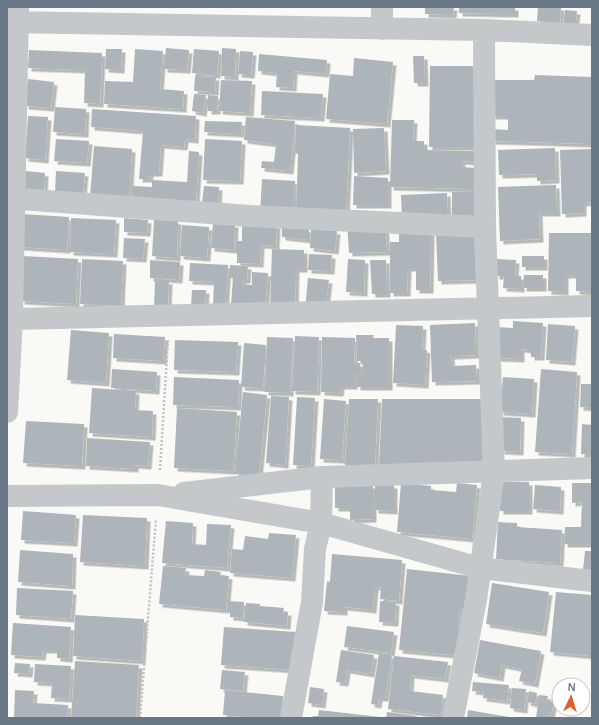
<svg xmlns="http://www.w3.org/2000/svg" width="599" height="725" viewBox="0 0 599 725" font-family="Manrope,sans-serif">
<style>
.building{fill:#adb5bb;filter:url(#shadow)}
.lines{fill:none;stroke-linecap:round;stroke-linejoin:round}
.path{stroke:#bec0c3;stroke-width:2.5;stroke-dasharray:2 2;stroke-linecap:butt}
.minor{stroke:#c4c8cb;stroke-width:22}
</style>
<defs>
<filter id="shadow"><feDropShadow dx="3.5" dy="3.5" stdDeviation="0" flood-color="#0004"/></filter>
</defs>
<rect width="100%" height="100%" fill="#f9f9f6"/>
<path class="building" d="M425 7H454L453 15 425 14Z
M459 7H515V14L459 13Z
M538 7H561L560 23 537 21Z
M565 10 577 11 575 28 563 27Z
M166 48 189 50 187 70 164 69Z
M222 48 236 49 235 77 221 76Z
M106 49H122L121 70 105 69Z
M135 49 163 51 160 89 184 91 183 109 104 104 105 81 133 82Z
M194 49 219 51 217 75 192 73Z
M29 50 102 53 100 104 84 103 85 70 28 68Z
M240 51 253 52 251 75 238 74Z
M259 54 327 60 326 74 294 71 293 88 276 87 277 73 258 71Z
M413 56H424L425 83H414Z
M354 58 393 62 387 124 326 119 330 74 353 76Z
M430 66H473V147H429Z
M535 75 592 77V144L492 141V129L508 130V116H492L493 80H534Z
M195 76 216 77 215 92 194 91Z
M28 79 54 82 51 108 25 106Z
M221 80 252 81 250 113 219 111Z
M262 91 323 94 321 118 261 115Z
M194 94 206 95 203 113 192 111Z
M208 95 218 96 217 111H208Z
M55 107 86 109 85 134 53 132Z
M92 109 196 116 195 140 185 139 184 147 161 145 159 173H150L149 179H139L143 131 91 127Z
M28 116 48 117 45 160 25 158Z
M246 117 295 121 290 171 261 168 262 161 274 162 276 144 244 140Z
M392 120H414L413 141H424V150L475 151V162L462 161V167L476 168V189L390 187Z
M205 121 242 122 241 134 204 132Z
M296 125 350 128 346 215 296 213 298 154 295 153Z
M384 128 386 171 354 173 353 129Z
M56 139 89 141 87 163 54 161Z
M205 139 242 141 240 181 203 180Z
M94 146 132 149 129 200 90 197Z
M555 148 556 180 537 181V174L499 175 498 150Z
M592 149V202L583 203V213L562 214 560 150Z
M189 151 199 152 196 202 133 197V186L152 187V180L187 182Z
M25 171 45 173 44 191 24 190Z
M56 171 85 173 83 194 55 192Z
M354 176 388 178V205H353Z
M262 179 295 181 293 215 260 213Z
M556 185 557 213H539L540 239 500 241 498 187Z
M204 186 219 187 218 205 202 203Z
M452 192H475L474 217H452Z
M447 193 448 217 402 219 401 195Z
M22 214 69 217 67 250 20 247Z
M71 218 116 220 114 254 70 252Z
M124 218 148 220 147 233 124 232Z
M154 219 178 221 177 258 152 256Z
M385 220 387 252 349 253 347 222Z
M213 223 235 224 234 250 211 248Z
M242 223 277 225 276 246 261 245 260 264 237 263V241H242Z
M182 225 209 227 207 258 180 256Z
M282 226 309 229V240L282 237Z
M311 229 337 231 335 251 310 248Z
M399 231 431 232 430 290H416V268H408L407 293H390V242H399Z
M474 232 476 280 438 281 436 234Z
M549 233H591V292L576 291V275H565V292L548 291Z
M124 238 145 239 143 259 123 258Z
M272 249 304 250V269H296L295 311 270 310Z
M309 254 332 255 331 271 308 270Z
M23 256 78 259 76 304 21 301Z
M522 256H544V267H522Z
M82 259 123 261 121 306 80 304Z
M348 259 365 260 364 293 346 292Z
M497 259 516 260 515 276H521V289L503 288 504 276H496Z
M150 260 180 262 179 280 150 278Z
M370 260H386L387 294H372Z
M190 263 228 265 225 307 213 306 214 282 189 281Z
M230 265 248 266 247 280H243L242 284 252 285V272L268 273 265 308 231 305 233 278H229Z
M524 275H543V288H523Z
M308 278 329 280 325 312 305 310Z
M155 281H169L168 307H154Z
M192 290H206L205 309 191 308Z
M513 321 543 323 541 357H531V350L521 349V359L494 358 496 327 513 328Z
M475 323 476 355 451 356 452 366 476 365 477 381 432 382 430 325Z
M548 324 575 326 572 362 546 360Z
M396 325 423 326 422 349 427 350 425 385 393 383Z
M71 330 109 333 106 383 67 380Z
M114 334 165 337 163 361 113 358Z
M356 335H374L373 338H389V387H357V375H363V361H357Z
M295 336 319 337 317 392 292 391Z
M267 337 293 338 290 393 265 392Z
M322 337 355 338 354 363H360V373H354V386H341L340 393 321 392Z
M175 340 238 342 236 372 174 370Z
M244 343 266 345 263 388 241 387Z
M112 369 157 372 156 391 111 388Z
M541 369 577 372 572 454 535 452Z
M174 377 239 380 238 407 173 405Z
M503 377 534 379 532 414 500 412Z
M581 384H592V408L580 407Z
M92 388 136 391 135 410 153 411 152 437 89 433Z
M243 392 267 395 259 476 235 474Z
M271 396 289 397 285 465 266 463Z
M297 397 315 398 311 466 293 465Z
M324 399 346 401 342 460 320 459Z
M349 399H378L375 467 345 465Z
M382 399H481V464L379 465Z
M177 408 237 412 233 471 174 468Z
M502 417 521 418 520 452 501 451Z
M26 421 84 424 82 466 23 463Z
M582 424 592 425V454H581Z
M87 438 150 442 148 466 135 465V469L86 466Z
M500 482H529V511H500Z
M401 483 431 486V490L456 492 457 483 477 485 472 539 397 532Z
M572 483H592V544H564L565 527H581L582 502 572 503Z
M375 484 394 485V511L375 510Z
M335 485H373V519L350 520V508H335Z
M535 485 561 487 560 511 533 509Z
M23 511 76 515 74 543 21 540Z
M83 515 147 518 145 566 80 562Z
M166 521 193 523 192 544 206 545 207 524 231 525 227 568 162 563Z
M498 522 517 523V527L562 530 560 563 496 559Z
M269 533 296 535 292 578 230 573 232 549 243 550 245 536 268 539Z
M20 550 73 554 72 586 18 582Z
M585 551H592V571L583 570Z
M332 554 402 560 399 601 380 599 381 587H375L373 610 344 607V612L324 611 327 581 330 582Z
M163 566 186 568 185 575 204 576 205 570 221 572 220 575 229 576 226 610 159 604Z
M407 569 471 576 468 610 460 609 458 628 466 629 463 656 399 650Z
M492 583 549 592 543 633 486 624Z
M17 588 73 591 71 619 16 615Z
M556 592 592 595V656L550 652Z
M228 601 244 602 243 618 230 617V612H228Z
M380 601 396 602 395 623 379 622Z
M246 603 260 604V606L284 608 283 612H288L287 626 244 622Z
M75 615 144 619 142 661 73 656Z
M13 623 71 627 69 659 57 658V650H43L42 657 11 655Z
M347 626 394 632 391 653 344 647Z
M224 627 296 632 293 670 221 665Z
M480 640 541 651 535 684 519 681 522 669 502 665 500 678 474 673Z
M341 650 374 655 371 674 347 670 345 683 336 682Z
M379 653 392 655 385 698H379L378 705 371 704Z
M394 656 448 662 445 679 411 675 410 691 443 695 441 715 388 709Z
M75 661 139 665 136 718H71Z
M15 663 30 664 29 674 14 673Z
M35 664 71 666 69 699 51 698 52 683 34 682Z
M222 670 245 672 243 691 220 689Z
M473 682 509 685 507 701 483 698 484 692 472 691Z
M310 687 324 689 322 705 308 703Z
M512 688 526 689 524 710 510 708Z
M15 690 34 691 33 703 68 705 67 718H14Z
M225 690 283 696 281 718H256L223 715Z
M529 691 537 693 535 704 527 702Z
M539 695 548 696 547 701 556 702 555 707 553 706 551 716 547 715V718H536Z
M319 710 380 717V718H312L313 716H318Z
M468 710 509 717V718H467Z
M387 712 417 716 416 718H386Z"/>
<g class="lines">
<path class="path" d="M160 470 168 340
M140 718 156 519"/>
<path class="minor" d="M382 7V29
M7 22 484 30 592 35
M7 198 250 216 485 227
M12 319 592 306
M7 412 12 319 18 8
M184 493 322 477 592 468
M7 496 158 495 321 523 480 568 592 581
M291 718 312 602 315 549 321 523 322 477
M453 718 476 600 494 472 485 227 484 30"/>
</g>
<rect width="599" height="725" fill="none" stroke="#687887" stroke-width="16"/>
<g transform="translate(571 697) rotate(4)"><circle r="19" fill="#ffffff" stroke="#c3c9cf"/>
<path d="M0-3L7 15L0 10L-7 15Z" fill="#e25e2c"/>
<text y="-6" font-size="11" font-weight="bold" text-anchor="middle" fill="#687887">N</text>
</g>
</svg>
